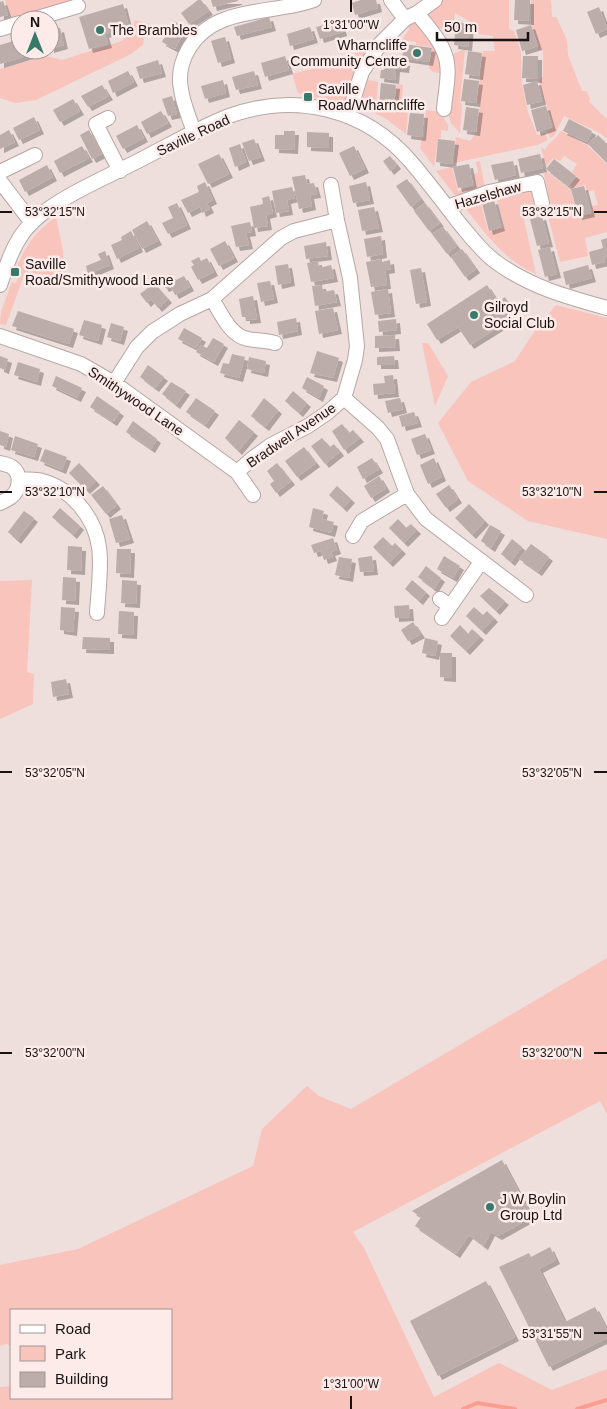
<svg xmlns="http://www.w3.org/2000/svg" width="607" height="1409" viewBox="0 0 607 1409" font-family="Arial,sans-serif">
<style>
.green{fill:#f8c4bc}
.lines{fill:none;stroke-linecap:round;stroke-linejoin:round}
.stream{stroke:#fb9e91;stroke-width:4}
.building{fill:#bcacaa;filter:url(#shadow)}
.minor-casing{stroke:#b6a7a4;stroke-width:16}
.minor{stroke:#fff;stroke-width:14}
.ticks{fill:none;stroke:#181312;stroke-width:2}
.poi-dot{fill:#377a6c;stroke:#fcebe9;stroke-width:2}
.labels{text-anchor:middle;stroke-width:5;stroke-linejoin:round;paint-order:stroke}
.poi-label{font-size:14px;fill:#181312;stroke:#fcebe9;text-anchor:start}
.street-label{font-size:14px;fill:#181312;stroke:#fcebe9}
.ticks-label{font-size:12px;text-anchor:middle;fill:#181312;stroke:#fcebe9;stroke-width:5;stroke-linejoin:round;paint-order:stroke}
</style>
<defs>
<filter id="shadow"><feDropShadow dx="4" dy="4" stdDeviation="0" flood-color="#0004"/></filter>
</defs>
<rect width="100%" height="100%" fill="#eededc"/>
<path class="green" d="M5 0H76L11 18Z
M442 0H509V29L514 31 521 52 522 85 528 112 537 135 545 133 548 140 537 145 454 163 456 137 470 141 477 132 480 104 477 103 483 51H495L493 36 471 33V22L455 13 452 31 435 28 426 17 427 12Z
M531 0H551L552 17H556L567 40 568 55 582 91H586L590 98 589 102 607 119V139L600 133 564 116 554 136 550 138 547 131 554 127 546 104 544 102 539 80 543 76V51L539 50 531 23Z
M135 20 151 24 144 38 143 45 131 54 36 100 15 103 0 98V69L46 56 62 60 122 41 133 27Z
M416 20 437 49 444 74 433 72 429 68 432 47 416 45V42L402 40 409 29 408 24Z
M378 35 379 37 347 99 342 104 298 93 292 74 347 60Z
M465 49 460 101 462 106 460 133 451 123 448 113 451 55Z
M368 80 378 82 376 106 394 109 397 84 403 85 401 108 404 112H408L406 134 385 118 364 108 361 103Z
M426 110 440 112 448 125V131L441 130V138H438L434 167 420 148 422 138H424Z
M561 131 587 145 607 164V232L585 238 588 256 560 262 546 208 551 207 544 174 546 171 571 190 577 217 592 213 591 206 598 205 594 190 587 192 585 185 573 188 570 185 577 176 572 172 577 164 564 156 560 161 553 158 546 167 541 147 545 150C549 142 556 139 561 131Z
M480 161 485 188 457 198 436 171 452 167 458 191 475 186 473 174 478 173 476 162Z
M530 188 535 210 544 208 546 214 531 218 523 215 536 274C505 261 484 232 463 205L480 200 488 231 504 228 496 195Z
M56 217 63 251 64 277 25 272 6 325 0 324 1 312 12 282 16 283 20 272 16 270C25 246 35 232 56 217Z
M556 305 607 318V539L528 521 468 481 438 423 471 382 515 361 534 332Z
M422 343H428L448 376 435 406Z
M32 580 27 672 34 674 33 704 0 719V581Z
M607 958V1114L600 1101 353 1232 364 1248 434 1397 499 1363 552 1390 607 1369V1409H0V1387L11 1386V1398H171V1310H11V1346L7 1344 0 1346V1265L78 1249 253 1166 262 1129 307 1086 319 1096 351 1109Z"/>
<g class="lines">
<path class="stream" d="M463 1409 477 1403 515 1409
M577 1409 607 1400"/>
</g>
<path class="building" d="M198 0H201L209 11 189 24 181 13Z
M211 0H238V1L213 7Z
M361 0H376L378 8 355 15 352 3Z
M515 0H530V21L514 20Z
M3 1 8 15 0 17V2Z
M123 4 129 27 105 34 108 44 89 49 79 17Z
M599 7 607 29 596 34 587 12Z
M269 17 272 27 237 36 234 27Z
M174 21 186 28 175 49 162 42Z
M340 21 343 32 320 39 316 27Z
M456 22 470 24 468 47 454 45Z
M531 25 538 46 522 51 516 30Z
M310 27 314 39 290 46 287 34Z
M60 28 64 45 50 49V31Z
M225 37 231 59 218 63 211 41Z
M20 39V50H46L0 64V45Z
M404 44 432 48 429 62 402 58Z
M468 51 482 53 479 76 465 74Z
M285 56 289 70 265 77 261 63Z
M523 56H538V79L522 78Z
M385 59 406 62 405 69 396 68 395 80 380 78 381 70H384Z
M158 60 162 73 140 79 136 67Z
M128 71 134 82 113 93 108 81Z
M254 71 258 85 236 90 232 77Z
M464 79 479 81 476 103 461 101Z
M223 80 226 93 205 99 201 86Z
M537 81 542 101 527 105 523 85Z
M381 83 396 85 394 107 379 106Z
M102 85 109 96 88 107 81 96Z
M172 96 177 114 168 116 162 99Z
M73 99 80 111 60 122 53 110Z
M546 106 552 127 537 132 531 110Z
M466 107 479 109 476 132 463 130Z
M161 111 168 123 147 134 141 122Z
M410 113 424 114 422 137 407 135Z
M34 117 40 130 19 140 13 128Z
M569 119 592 131 587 142 563 131Z
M137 125 144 138 123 149 116 136Z
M9 130 15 142 0 149V135Z
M89 130 102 154 92 159 80 135Z
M284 131H295L294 150 275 149V135H284Z
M307 132 329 133V148L307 147Z
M598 135 607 144V163L588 144Z
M254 139 261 157 249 161 242 143Z
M438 139 455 141 452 164 436 162Z
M240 144 246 162 235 167 229 148Z
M82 146 89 158 60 173 54 161Z
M354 146 365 169 350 176 339 153Z
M219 154 229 174 208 184 198 164Z
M540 154 543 168 521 173 518 159Z
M390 156 397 165 390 171 383 161Z
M554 159 576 176 568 186 546 169Z
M513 161 516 175 495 180 491 165Z
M469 164 473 185 458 188 453 167Z
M47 165 53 177 25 192 19 180Z
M305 175 307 184 314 183 317 194 310 195 312 206 299 209 292 177Z
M407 179 421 199 411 207 396 186Z
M205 182 213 200 207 203 210 209 202 213 200 207 188 213 181 200 199 192 197 186Z
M366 182 370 200 353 203 349 186Z
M584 186 591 213 578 216 571 189Z
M292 187 295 198 287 200 289 211 276 213 272 191Z
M269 196 273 213 266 215 268 226 254 228 250 207 263 204 262 198Z
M494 200 501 227 489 231 482 203Z
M177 203 187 225 168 234 162 223 173 218 168 207Z
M425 203 440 223 429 231 414 211Z
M374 207 379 228 362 231 358 210Z
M542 216 549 243 537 246 530 219Z
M147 221 158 241 142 249 132 230Z
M250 222 252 232 246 233 249 245 236 247 231 226Z
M443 227 457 246 447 254 432 234Z
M131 231 139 248 117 259 111 245 122 240 121 237Z
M381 236 383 254 367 257 364 239Z
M607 238V258H604L605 262 592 265 589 252 603 248 601 240Z
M225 241 234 258 219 266 210 249Z
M326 242 328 256 306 259 304 246Z
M550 247 557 274 545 277 538 250Z
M462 249 476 269 465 277 451 257Z
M105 251 110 265 88 274 86 266 101 260 98 254Z
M199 257 201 261 207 258 214 272 198 280 191 267 194 265 191 261Z
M382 259V262L390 260 391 269 385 270 387 285 371 287 366 262Z
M318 261 319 268 331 265 334 278 311 282 307 263Z
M288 264 291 282 278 285 275 266Z
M588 265 592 278 566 285 563 272Z
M421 268 427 302 416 304 410 270Z
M171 274 174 281 184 276 190 287 175 295 170 286 165 288 160 280Z
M270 281 274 299 261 302 257 283Z
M154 283 168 299 158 308 151 299 147 303 140 294Z
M322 285 323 292 334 290 337 302 315 306 312 286Z
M487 285 498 302 505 297 510 305 503 309 510 320 470 345 458 327 437 340 427 324Z
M388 289 391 313 375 315 371 292Z
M253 296 257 319 246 320V317H242L239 299Z
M333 308 338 330 319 334 315 311Z
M18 311 74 329 69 344 12 326Z
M296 318 298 331 279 335 277 322Z
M396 319 397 330 379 332 378 321Z
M84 320 102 325 98 341 79 335Z
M111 323 124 327 120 341 107 337Z
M184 328 202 338 196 348 178 339Z
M395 335 396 347 375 348V336Z
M213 338 224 344 214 362 196 352 201 345 207 348Z
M317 351 339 358 333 378 310 373Z
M232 354 245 357 239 378 220 373 223 363 229 364Z
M0 356 8 359 5 370 0 368Z
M394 356 395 365H377V357Z
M249 357 266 361 264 373 247 369Z
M18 362 40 369 37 382 14 375Z
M148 365 164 377 155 388 140 377Z
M393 375 395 393 374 395 373 384 385 383 384 376Z
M56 376 82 388 77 398 52 386Z
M307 377 324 386 319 398 302 388Z
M171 382 186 391 176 405 162 394Z
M293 391 307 403 299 413 285 401Z
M97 396 120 412 113 422 90 407Z
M196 398 215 411 205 425 186 412Z
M264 398 278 410 265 427 251 416Z
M400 398 403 409 388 413 385 401Z
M414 412 418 423 402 427 399 416Z
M239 420 254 432 238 451 225 438Z
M133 421 157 439 151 449 126 432Z
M342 424 349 433 353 430 360 438 344 450 332 431Z
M0 431 9 434 6 447 0 445Z
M425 434 431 450 417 455 411 439Z
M15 436 38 444 34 457 11 450Z
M322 438 330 447 334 444 340 452 325 464 311 446Z
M304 447 316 463 297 477 285 461Z
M45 449 67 457 62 470 40 461Z
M372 458 379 469 363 479 357 467Z
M434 458 442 477 428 484 420 465Z
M79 463 96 481 86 490 69 473Z
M277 463 291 481 276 493 270 484 274 481 267 471Z
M379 476 386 488 371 498 364 486Z
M449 485 458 499 446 508 436 494Z
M103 486 117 505 106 514 91 495Z
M337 486 351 499 343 508 329 495Z
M469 504 485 521 472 535 455 518Z
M60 508 80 526 73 535 52 517Z
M313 508 324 511 322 519 334 522 331 533 309 527Z
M24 511 34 518 17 540 8 532Z
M122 515 130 539 116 543 109 519Z
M398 519 406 528 411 524 417 530 404 543 389 528Z
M490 525 501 531 491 548 481 541Z
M383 537 392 546 395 543 402 550 389 563 373 547Z
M333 538 337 550 331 552 333 557 324 560 321 551 314 553 311 545Z
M512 539 522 547 511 562 501 554Z
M531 544 549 557 538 572 519 559Z
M68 546 82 547 81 571 67 570Z
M117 549H131L130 574 116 573Z
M372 556 374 571 360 572 358 558Z
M444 556 460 566 453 578 437 569Z
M339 557 352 559 349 578 335 575Z
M426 566 441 578 434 589 418 577Z
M63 577 76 578 75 601 62 600Z
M122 580 137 581 136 604 121 603Z
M412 580 426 592 419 601 405 589Z
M489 588 505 601 496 611 480 596Z
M409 605 410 617 395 618 394 606Z
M61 607 75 608 73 632 60 630Z
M474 607 483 615 487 611 494 618 482 631 466 616Z
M119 611 134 612 133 635 118 634Z
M413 622 421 634 408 641 401 630Z
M460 625 468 634 472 629 480 636 466 651 450 636Z
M83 637 110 638V650L82 649Z
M425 638 438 641 435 656 422 653Z
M440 653H452V678L440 677Z
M66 679 69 694 53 697 51 682Z
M502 1160 532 1217 498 1236 491 1232 484 1246 469 1235 456 1254 415 1226 421 1217 412 1211Z
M550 1247 556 1260 539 1269 565 1322 595 1307 607 1330V1338L549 1367 499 1267 529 1253 531 1257Z
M486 1281 515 1337 438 1376 410 1321Z"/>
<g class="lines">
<g class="minor-casing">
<path id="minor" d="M391 0 405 19
M417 13C427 26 440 39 445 55 451 71 445 93 444 109
M31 20 78 6
M0 29 20 23
M348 116 362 72 380 44 405 19 417 13 435 0
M108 118 96 124 120 171
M194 133C190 119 183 104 181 89 178 75 182 60 189 48 215 5 272 15 314 0
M0 172 35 155
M0 181 32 223
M447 207 489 192 537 182 542 203
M0 285C6 267 12 248 23 233 44 203 101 180 134 163 164 148 198 128 229 116 295 92 365 108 411 162 428 182 444 203 460 224 471 237 482 252 496 262 530 287 567 297 607 308
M212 299C221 313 230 336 248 339 258 341 266 340 275 343
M0 336 81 364 114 383 237 472 253 495
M114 383 137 347 152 332 180 314 212 299 281 238 294 231 337 220
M344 398 378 428 387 439 407 494 426 519 526 595
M0 463C4 464 9 465 12 467 22 474 20 490 11 497 8 499 4 501 0 503
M237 472 253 458 271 445 308 426 327 413 344 398 355 360 357 346 350 278 337 220 331 185
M19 479C27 480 35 479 42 481 72 489 95 518 99 547 102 566 98 593 97 613
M353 536 362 521 407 494
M440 599 450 606
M442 618 481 562"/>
</g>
<use href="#minor" class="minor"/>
</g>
<path class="ticks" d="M351 0V12M0 212H12M594 212H607M0 492H12M594 492H607M0 772H12M594 772H607M0 1053H12M594 1053H607M594 1333H607M351 1396V1409"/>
<g class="poi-dot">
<circle cx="100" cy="30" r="5"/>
<circle cx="417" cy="53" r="5"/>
<rect x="303" y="92" width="10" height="10" rx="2.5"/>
<rect x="10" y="267" width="10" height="10" rx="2.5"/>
<circle cx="474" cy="315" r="5"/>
<circle cx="490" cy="1207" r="5"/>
</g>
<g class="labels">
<g class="poi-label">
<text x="110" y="35">The Brambles</text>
<text x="407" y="50" text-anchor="end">Wharncliffe<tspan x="407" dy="16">Community Centre</tspan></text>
<text x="318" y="94">Saville<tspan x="318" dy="16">Road/Wharncliffe</tspan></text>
<text x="25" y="269">Saville<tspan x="25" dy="16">Road/Smithywood Lane</tspan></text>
<text x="484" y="312">Gilroyd<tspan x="484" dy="16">Social Club</tspan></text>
<text x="500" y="1204">J W Boylin<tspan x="500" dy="16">Group Ltd</tspan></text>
</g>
<g class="street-label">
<text transform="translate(193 135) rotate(-25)" y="5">Saville Road</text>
<text transform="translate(488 195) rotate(-16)" y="5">Hazelshaw</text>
<text transform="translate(136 401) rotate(34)" y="5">Smithywood Lane</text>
<text transform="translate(291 435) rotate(-34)" y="5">Bradwell Avenue</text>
</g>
</g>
<g class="ticks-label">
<text x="351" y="29">1°31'00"W</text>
<text x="55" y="216">53°32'15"N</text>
<text x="552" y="216">53°32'15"N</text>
<text x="55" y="496">53°32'10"N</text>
<text x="552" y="496">53°32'10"N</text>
<text x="55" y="777">53°32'05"N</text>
<text x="552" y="777">53°32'05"N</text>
<text x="55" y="1057">53°32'00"N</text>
<text x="552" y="1057">53°32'00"N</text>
<text x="552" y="1338">53°31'55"N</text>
<text x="351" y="1388">1°31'00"W</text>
</g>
<rect x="10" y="1309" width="162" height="90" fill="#fcebe9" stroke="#a19593"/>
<rect x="20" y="1325" width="25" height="8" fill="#ffffff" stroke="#a19593"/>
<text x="55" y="1334" font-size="15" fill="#181312">Road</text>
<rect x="20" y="1346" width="25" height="15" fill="#f8c4bc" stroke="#a19593"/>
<text x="55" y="1359" font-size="15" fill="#181312">Park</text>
<rect x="20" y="1372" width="25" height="15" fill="#bcacaa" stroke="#a19593"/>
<text x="55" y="1384" font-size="15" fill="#181312">Building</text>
<g transform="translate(35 35)"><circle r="24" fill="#fcebe9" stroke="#a19593"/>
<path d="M0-4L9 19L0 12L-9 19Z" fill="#377a6c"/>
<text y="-8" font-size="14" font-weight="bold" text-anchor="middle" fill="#181312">N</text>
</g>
<path d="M437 32v8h91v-8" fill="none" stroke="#181312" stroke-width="2.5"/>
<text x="444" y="32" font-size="15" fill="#181312" stroke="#fcebe9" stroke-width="4" paint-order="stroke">50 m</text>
</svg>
